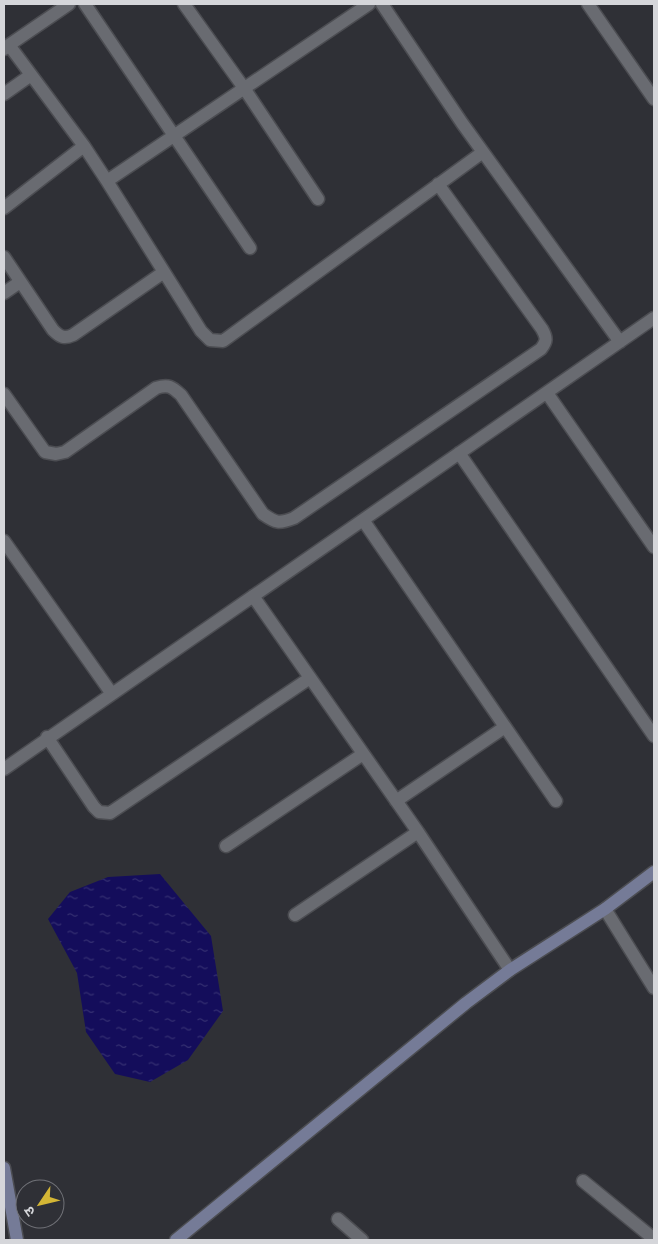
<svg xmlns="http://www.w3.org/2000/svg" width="658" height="1244" viewBox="0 0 658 1244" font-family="Quicksand,'Noto Sans Devanagari',sans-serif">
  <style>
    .water { fill: url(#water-ripples) }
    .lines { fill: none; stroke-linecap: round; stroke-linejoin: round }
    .street-casing { stroke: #4c4d52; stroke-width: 15 }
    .secondary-casing { stroke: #4c4d52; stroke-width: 15 }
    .street { stroke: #696b71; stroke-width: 12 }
    .secondary { stroke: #757b97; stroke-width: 12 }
  </style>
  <defs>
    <pattern id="water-ripples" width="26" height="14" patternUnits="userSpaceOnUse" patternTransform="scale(1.25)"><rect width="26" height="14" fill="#140d5b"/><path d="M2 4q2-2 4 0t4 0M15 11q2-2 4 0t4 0" fill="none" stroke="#353072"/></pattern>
  </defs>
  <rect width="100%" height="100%" fill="#2f3036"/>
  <path class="water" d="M160 874 211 936 223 1011 188 1060 150 1082 115 1074 86 1032 77 973 48 919 70 892 108 877Z"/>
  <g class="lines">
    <defs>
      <path id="street" d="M85 4 250 248
        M184 4 244 88 318 199
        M382 4 462 123 620 342
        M588 4 654 99
        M9 45 69 4
        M4 49 9 45 84 146 107 181 201 331 210 340 223 341 483 152
        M4 94 31 75
        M107 181 369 4
        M4 208 84 146
        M4 257 53 330C60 337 64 339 73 335L164 272
        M4 293 20 282
        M547 393 654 547
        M4 394 45 452 56 454 65 452 156 388C169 384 172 387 181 395L263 514C276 523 279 524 294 518L541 349C547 341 547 338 542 329L438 184
        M459 453 654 736
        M363 520 556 801
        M4 541 112 694
        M253 596 418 832 510 970
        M47 737 94 807 99 812 110 813 310 678
        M4 769 654 318
        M396 801 505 727
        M226 846 363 754
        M605 909 654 988
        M295 915 418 832
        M583 1181 654 1239
        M338 1219 362 1240"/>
      <path id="secondary" d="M4 1168 17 1240
        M176 1240 466 1003 510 970 605 909 654 872"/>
    </defs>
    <use href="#street" class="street-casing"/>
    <use href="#secondary" class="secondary-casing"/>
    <use href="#street" class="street"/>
    <use href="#secondary" class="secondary"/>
  </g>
  <rect width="658" height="1244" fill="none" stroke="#d5d6da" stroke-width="10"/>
  <g transform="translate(40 1204) rotate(235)"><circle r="24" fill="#2f3036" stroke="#717278"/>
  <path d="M0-4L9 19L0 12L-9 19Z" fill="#d4b635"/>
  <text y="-8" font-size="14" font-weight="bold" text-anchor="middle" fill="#d5d6da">उ</text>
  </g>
</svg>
